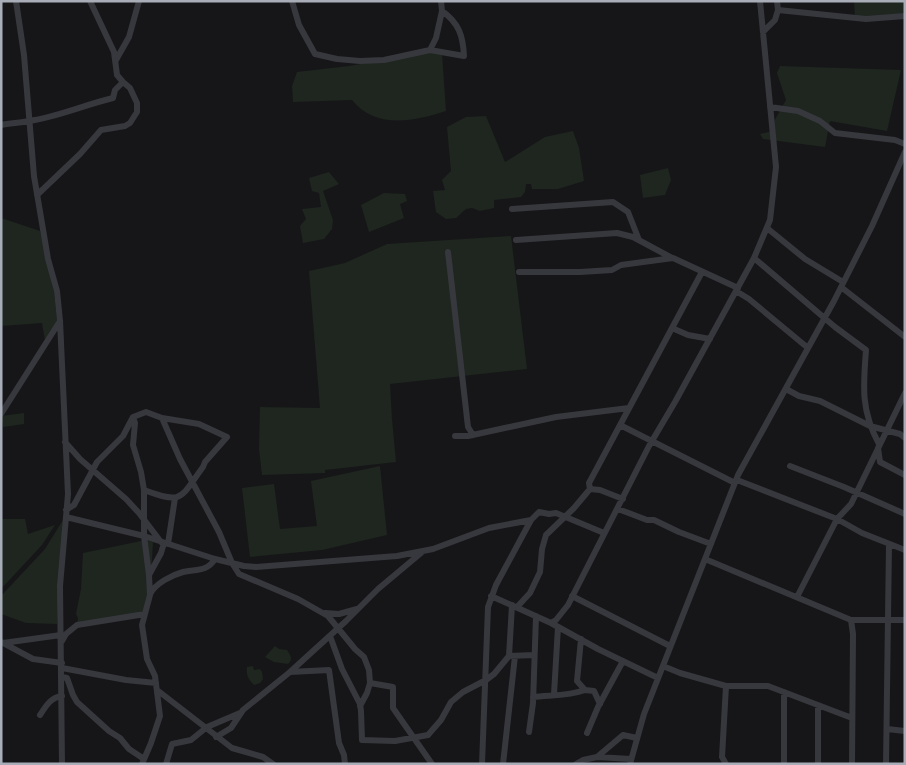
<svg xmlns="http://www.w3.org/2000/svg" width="906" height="765" viewBox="0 0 906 765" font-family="'Roboto Condensed',sans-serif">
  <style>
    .green { fill: #1e261f }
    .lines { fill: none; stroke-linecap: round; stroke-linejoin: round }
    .minor { stroke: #37383d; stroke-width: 6 }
  </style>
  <rect width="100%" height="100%" fill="#161618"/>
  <path class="green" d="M854 1H905V15L855 18Z
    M431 52 442 54 446 111C415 121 376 130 352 100L293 102 292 86 297 72 349 66Z
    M780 66 901 70 887 131 830 121 825 147 763 139 760 134 773 131 772 125 786 100 777 73Z
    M486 116 505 162 545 137 573 131 579 148 584 181 558 189H532L531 184H526L525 192 521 197 494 200V208L480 211 472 208 466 209 456 218 446 219 436 212 433 191 445 190 442 180 451 171 447 127 466 117Z
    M668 168 671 180 665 195 643 198 640 175Z
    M329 172 339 184 323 191 333 220 332 229 324 239 303 243 300 226 306 219 302 209 321 207 319 193 312 191 309 178Z
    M384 193 405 194 407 201 400 204 404 218 369 232 361 205Z
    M1 218 40 231 54 291 57 321 45 340 42 323 1 326Z
    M511 236 527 369 390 384 392 419 396 462 325 470V473L262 475 259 449 260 407 320 408 309 271 345 263 387 244Z
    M24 413V424L3 427 1 416Z
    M380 466 387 535 322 550 250 557 242 488 274 484 280 529 317 526 311 481Z
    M1 519H25L28 534 55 525 42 545 1 589Z
    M63 520 57 624 26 623 1 614V596L45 549Z
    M146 540 153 542 151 578 144 615 77 626 78 618 76 614 81 589 83 553Z
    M275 646 279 649 287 650C291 656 293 659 288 664L274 662 265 657Z
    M253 666 254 670 260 669 262 672 263 679 260 683 254 685C248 679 246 675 247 667Z"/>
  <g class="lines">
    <path class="minor" d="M16 1 24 55 34 176 48 259 57 291 60 321 68 494 60 586 62 764
      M292 1 299 25 315 54 337 59 360 61 384 60 430 50 464 56C463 36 459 23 442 11L441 1
      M777 1 778 10 866 19 905 16
      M763 32 775 20 778 10
      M430 50 436 38 442 11
      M116 60 129 37 139 1
      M770 107 798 111 820 121 835 133 895 140 905 144
      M1 125C10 123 20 123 29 121 57 117 84 105 113 98L115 90 123 82
      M37 195 80 154 101 130 125 126 130 123 137 112V103L130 88 123 82 117 75 114 52 90 1
      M512 209 613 202 628 212 639 240
      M767 228 805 259 843 282
      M516 240 617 233 633 237 672 258
      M448 252 468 427 473 435
      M754 258 835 327 866 350C863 387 861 411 879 444
      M519 272H580L612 270 621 265 673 258 738 288
      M841 287 905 337
      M736 291 749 299 808 348
      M672 328 688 335 710 339
      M786 389 799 396 820 401 870 426 900 434 905 438
      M1 414 60 321
      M133 417 135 423 133 445 141 472 144 490V536L149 575
      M620 425 735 483
      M455 436H468L556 417 629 408
      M65 442 80 459 126 499 139 513 161 542
      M878 448 880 462 905 475
      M790 466 844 487 905 514
      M737 480 837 519 862 533 905 550
      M590 489 589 483 702 272
      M144 490C184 505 180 498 203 467L205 462 227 437 199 424 162 418
      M618 509 647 520H654L679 532 711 544
      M66 510 74 505 97 462 123 436 133 417 146 412 162 418 180 459 219 532 232 563 239 574 298 599 328 616 355 649 364 657 369 670 370 683 393 687V708L432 764
      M66 517 144 536 215 559 244 566 256 567 397 556 433 549 489 528 531 520 539 512 549 514 556 513 604 533
      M168 544 175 498
      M705 559 851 620H905
      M150 594C156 583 172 575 183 572 196 569 207 572 215 559
      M491 596 551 623 598 649 658 678
      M572 596 670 646
      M797 597 837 519 851 504 905 393
      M517 607 530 593 540 572 542 549 546 535 574 508 590 489 600 490 623 499
      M325 613 339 614 357 609
      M851 620 853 634 852 764
      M551 623 556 620 568 605 649 446 675 402 754 258 770 220 776 167 760 1
      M330 636 342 669 360 704 361 711 362 740 395 741 428 735 441 720 451 702 463 692 486 680 494 674 509 656 534 655
      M581 639 577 681 585 690 594 691 600 704
      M62 641 66 634 77 625 145 614
      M1 642 33 659 62 663
      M3 643 61 635
      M509 656 512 605
      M663 666 680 673 726 686 722 757 726 764
      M62 668 126 680 156 683
      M290 672 329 670 339 743 344 755 345 764
      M62 677 67 678 73 695 77 702 109 731 120 738 129 749 144 759
      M726 686H768L852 718
      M157 690 232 748 263 757 273 764
      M784 692V764
      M554 694 558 627
      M533 697C550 695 569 696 585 690
      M360 706 367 693 370 683
      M40 715C46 706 51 697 62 696
      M887 729 905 731
      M529 732 533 703 536 616
      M587 733 598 707 623 661
      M216 737 231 728 243 710 290 672 346 621 378 589 421 553
      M597 757 631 759
      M142 764 151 743 160 716 155 676 147 659 142 625 150 595 149 575 161 553 164 543
      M166 764 172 744 191 740 207 727 240 713
      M482 764 488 607 496 585 531 520
      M503 764 515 656
      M576 764 583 760 597 757 623 735 637 738
      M630 764 644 714 738 475 834 301 872 226 905 152
      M818 764V705
      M886 764 889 544"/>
  </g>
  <rect width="906" height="765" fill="none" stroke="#a8adb8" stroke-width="5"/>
</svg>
